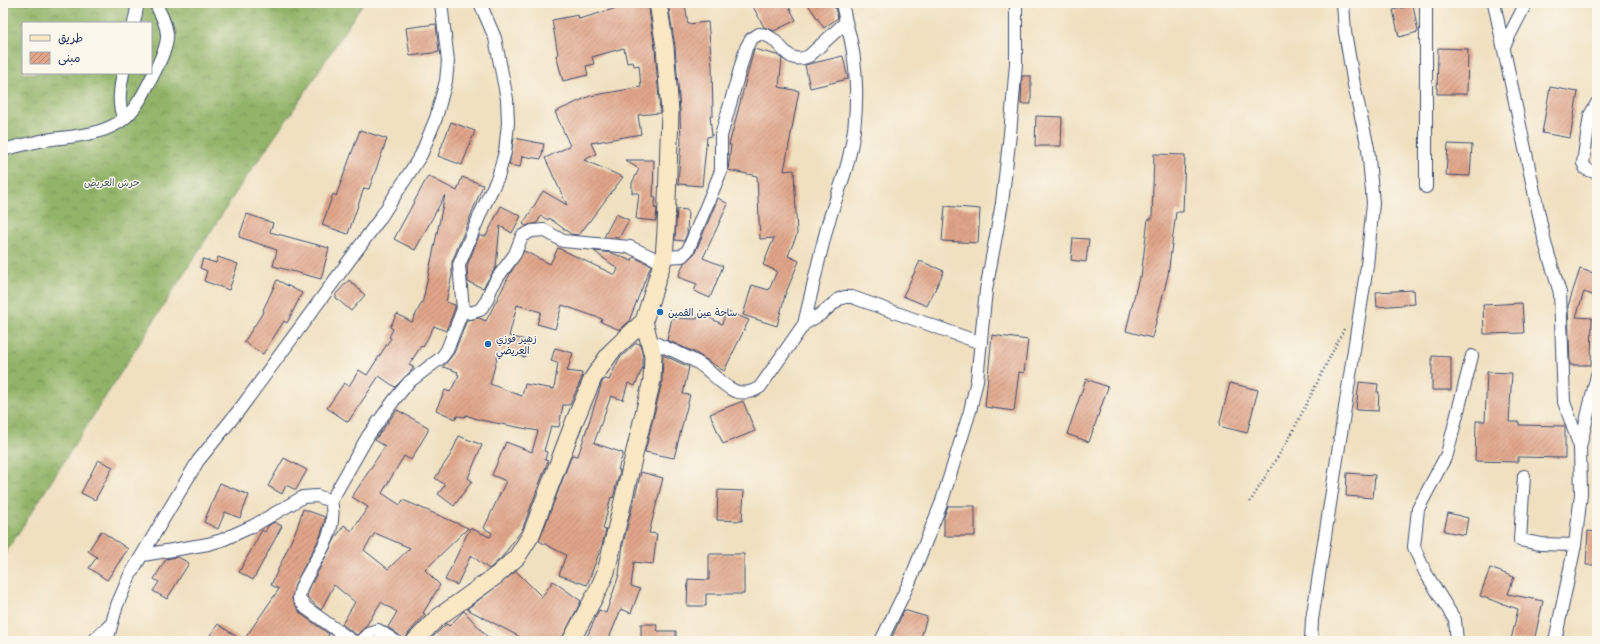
<svg xmlns="http://www.w3.org/2000/svg" width="1600" height="644" viewBox="0 0 1600 644" font-family="'Playpen Sans','Playpen Sans Arabic',sans-serif">
  <style>
    .forest { fill: url(#forest-crowns); stroke: #567263; fill-rule: evenodd }
    .building { fill: url(#building-hatch); fill-rule: evenodd }
    .lines { fill: none; stroke-linecap: round; stroke-linejoin: round }
    .street-casing { stroke: #3b4a6d; stroke-width: 14 }
    .secondary-casing { stroke: #3b4a6d; stroke-width: 19 }
    .path { stroke: #3b4a6d; stroke-width: 2.5; stroke-dasharray: 1 3; stroke-linecap: butt }
    .street { stroke: #fff; stroke-width: 12 }
    .secondary { stroke: #fae7c3; stroke-width: 17 }
    .poi-dot { fill: #1f6fb2; stroke: #fbf7ec; stroke-width: 1.5 }
    .labels { text-anchor: middle; stroke-width: 3; stroke-linejoin: round; paint-order: stroke }
    .park-label { font-size: 10px; fill: #425864; stroke: #fbf7ec }
    .poi-label { font-size: 10px; fill: #1b2f5e; stroke: #fbf7ec; text-anchor: start }
  </style>
  <defs>
    <pattern id="forest-crowns" width="20" height="18" patternUnits="userSpaceOnUse"><rect width="20" height="18" fill="#92b468"/><path d="M2 6a3 3 0 1 1 6 0M12 15a3 3 0 1 1 6 0" fill="none" stroke="#769359"/></pattern>
    <pattern id="building-hatch" width="6" height="6" patternUnits="userSpaceOnUse"><rect width="6" height="6" fill="#e1a68a"/><path d="M-1 1l2-2M0 6l6-6M5 7l2-2" fill="none" stroke="#b68874"/></pattern>
  </defs>
  <rect width="100%" height="100%" fill="#fbf7ec"/>
  <filter id="ink" filterUnits="userSpaceOnUse"><feTurbulence type="fractalNoise" baseFrequency=".025" numOctaves="2"/><feDisplacementMap in="SourceGraphic" scale="8" xChannelSelector="R" yChannelSelector="G"/><feConvolveMatrix kernelMatrix="1 2 1 2 8 2 1 2 1" color-interpolation-filters="sRGB"/></filter>
  <filter id="wash" filterUnits="userSpaceOnUse"><feTurbulence type="fractalNoise" baseFrequency=".012" numOctaves="4" result="noise"/><feDisplacementMap in="SourceGraphic" scale="16" xChannelSelector="R" yChannelSelector="G"/><feGaussianBlur stdDeviation="0.9" result="paint"/><feColorMatrix in="noise" values="0 0 0 0 0 0 0 0 0 0 0 0 0 0 0 0 0 1.4 0 .05"/><feComposite in="paint" operator="in"/></filter>
  <g filter="url(#wash)">
    <rect width="100%" height="100%" fill="#f0e0c0"/>
    <path class="forest" d="M3 3H363L292 112 240 186 3 557ZM23 23H151V73H23Z"/>
    <g id="blocks">
      <path class="building" d="M616 3H648L655 49 660 113 638 115 641 134 591 143 596 154 584 160 623 177 579 235 571 234 549 218 548 220 541 216 537 223 526 226 523 224 543 191 567 205 545 158 570 146 555 112 590 96 641 87 639 65 634 66 633 62 627 63 624 48 592 57 594 64 586 66 588 75 563 81 556 55H558L552 20 578 15 579 19 617 8Z
        M668 3H685L688 24 708 22 712 66 713 116H710L712 136 707 137 702 186 678 184 681 142 680 111 675 46Z
        M751 3H787L796 20 774 31 764 27Z
        M807 3H832L835 8 838 18 824 28Z
        M1413 5 1418 32 1399 37 1393 10Z
        M436 24 439 52 410 56 406 28Z
        M1438 48 1468 49 1467 94H1437Z
        M754 49 777 55 782 59 779 87 799 91 784 171 794 170 797 234 788 256 799 261 785 295 777 326 743 315 752 285 769 290 777 271 763 265 774 238 760 239 757 176 728 170 731 145H729Z
        M843 56 848 79 810 88 805 65Z
        M1022 76H1031V104H1021Z
        M1550 87 1578 92 1570 138 1542 133Z
        M1036 116 1062 117 1061 146H1035Z
        M451 122 475 131 462 165 438 156Z
        M360 130 387 139 369 189 364 188 348 234 322 225 333 194 336 196Z
        M514 138 544 144 541 159 522 156 520 167 509 165Z
        M1448 144 1472 145 1470 176 1446 175Z
        M1154 154 1185 155 1183 212H1176L1168 275 1152 338 1126 331 1139 277H1141L1148 219H1152Z
        M625 160H654L653 197H656L654 208H657L656 221 636 219 639 193H632V183L639 169Z
        M428 176 457 191 462 177 483 185 452 262V275L446 302 455 305V308L446 331 434 326 423 347 421 346 409 365 414 367 412 370 395 387 379 376 348 422 327 408 344 383 349 386 359 370 367 375 391 338 389 337 393 329 390 327 397 314 412 322 423 300 445 195 415 250 394 239Z
        M718 198 728 204 703 258 723 266 710 298 694 291 697 284 678 277 684 263 695 253Z
        M501 206 521 216 512 233 500 226 496 267 483 288 468 282 467 266 479 236H486Z
        M945 206 980 209 978 243 942 241Z
        M677 209 688 210 687 234 684 241 675 240Z
        M247 214 273 223 270 232 329 248 321 279 273 266 277 250 239 237Z
        M616 214 629 220 619 238 604 237Z
        M1073 238 1089 239 1086 262 1071 260Z
        M558 248 615 275 618 269 594 251 612 253 632 261 633 257 651 265 629 321 620 330 601 322 602 319 562 305 555 329 537 324 541 312 517 305 509 336 529 341 525 357 499 351 490 384 522 396 525 384 554 389 558 363 551 361 555 348 573 353 567 371 582 373 581 380 570 405H563L559 427 551 426 544 451 547 452 545 460 548 461 522 530 502 557 489 569 471 555 457 585 445 580 470 528 490 537 492 533 484 528 506 481 492 475 506 442 532 452 538 431 480 420 466 415 465 417 457 416 456 419 436 410 445 390 450 392 459 375 457 374 458 372 443 367 454 353 467 320 479 318 486 321 511 272 524 251 550 264Z
        M218 257 238 264 229 290 204 281 207 271 200 268 203 259 216 263Z
        M920 261 944 271 927 306 903 296Z
        M1580 269 1597 274 1595 296 1584 292 1576 317 1592 318 1591 365H1570L1568 306Z
        M277 280 302 293 287 323 284 321 263 354 244 342 264 311 263 310Z
        M349 280 365 295 351 311 336 298V294Z
        M1414 290 1415 304 1377 307 1376 292Z
        M1522 303 1524 333 1484 334 1483 305Z
        M726 311 749 320 724 371 696 353 667 340 672 318 697 319 700 313 722 324Z
        M992 335 1028 340 1024 373 1019 372 1014 411 985 407Z
        M636 343 640 344 643 357V367L635 386 628 383 623 400 611 396 594 443 623 453 618 470H620L613 498 611 497 603 529 606 530 602 545 587 585 559 575 566 555 539 541 572 455 578 456 602 382 605 379 609 380 619 359Z
        M663 355 689 367 683 394 690 395 674 458 645 452 662 382Z
        M1432 356 1451 357V390H1432Z
        M1487 372 1512 373 1509 422H1519V425L1565 426V458L1518 457V462L1475 461 1476 421H1485Z
        M1086 379 1108 387 1089 442 1067 434Z
        M1359 382 1378 384 1377 392H1379L1378 411 1356 410Z
        M1230 383 1258 390 1247 433 1219 426Z
        M743 401 755 431 723 444 710 414Z
        M397 410 428 427V431L411 460 404 456 382 493 400 505 403 500 468 528 425 570 440 585 423 613 425 614 408 634 405 641H402L399 635 388 627 397 612 381 602 366 626 357 635 342 624 355 602 334 585 321 610 307 597 310 587 336 537 344 525 352 531 368 507 352 497 385 446 375 440ZM375 533 410 548 388 569 364 550Z
        M459 436 482 445 468 478 472 481 454 506 438 494 445 485 435 478 451 454Z
        M284 458 307 470 296 490 286 485 282 494 268 486Z
        M98 460 113 467 95 500 81 493Z
        M641 472 663 478 649 533 657 534 653 564 634 562 631 586 640 589 631 613 621 609 608 641H585L599 610 606 613 619 575 623 544Z
        M1347 473 1375 475 1373 498 1346 496Z
        M220 483 249 495 240 518 225 512 218 529 204 522Z
        M718 490 744 491 742 521 717 520Z
        M948 506H975V536H944V517Z
        M303 509 325 517V521L320 537 295 584 292 599 301 614 329 634 326 641H206L218 624 243 641 279 589 271 585 297 528Z
        M1448 513 1468 518 1465 535 1444 531Z
        M274 522 282 526 253 580 239 572 262 530 265 532 268 526Z
        M101 531 128 549 107 580 89 568 97 557 88 551Z
        M1588 531 1597 532V565H1586Z
        M709 554H744V594H706V606H687L688 579 709 580Z
        M178 557 189 563 167 599 153 591 159 582 154 579 166 559Z
        M1490 568 1514 577 1508 594 1543 601 1534 641 1511 640 1518 609 1480 596Z
        M516 571 542 597 553 581 581 601 561 641H534L523 637 522 638 467 609Z
        M904 610 927 617 920 641H905L892 637Z
        M464 611 491 641H437L433 637 443 627 447 624 449 626Z
        M641 624H656L658 631H676V641H641Z"/>
    </g>
  </g>
  <g filter="url(#ink)">
    <use href="#blocks" fill-opacity="0" stroke="#3b4a6d" stroke-width="1"/>
    <g class="lines">
      <defs>
        <path id="street" d="M1426 3V187
          M1494 3 1545 243 1560 293 1564 402 1580 447
          M134 23 138 3
          M1504 46 1526 3
          M123 73C120 89 117 104 124 119
          M1597 103 1590 115 1583 163 1586 169 1597 173
          M3 150C17 146 31 143 45 140 71 136 105 136 126 117 139 105 147 87 155 71 170 41 172 33 155 3
          M664 257 682 256 688 250 721 171V136L746 48 751 39 759 34C782 34 783 68 809 56L846 22 842 3
          M463 309 459 265 482 210 498 177 505 152 508 123 507 99 495 38 480 3
          M804 324C812 291 819 257 828 224 834 202 844 180 849 157 859 116 859 62 846 22
          M650 341C666 348 683 354 698 363 718 375 733 405 760 387L804 324 821 314 839 299 845 297H852L981 343
          M1524 476 1520 540 1541 544 1575 545
          M331 501 368 436 395 399 409 382 442 357 447 350 463 309 470 313 480 310 487 300 491 289 498 277 515 254 522 236 532 231 544 230 563 241 630 247 662 262
          M143 555 208 544 222 540 253 526 303 497 317 496 331 501C338 531 320 551 307 576 303 583 299 590 299 599L306 608 352 641
          M93 641 110 625
          M107 641 117 605 130 575 198 461 240 409 379 220 421 155 436 118 446 81 448 61 441 3
          M362 641 371 632 378 630 395 641
          M881 641 909 583 941 504 970 411 977 380 986 290 1002 203 1010 134 1016 64V3
          M1311 641 1312 620 1367 266 1373 203 1368 148 1354 85 1345 32 1343 3
          M1457 641 1455 620 1425 572 1414 547 1418 509 1447 454 1472 356
          M1555 641 1575 545 1581 494 1580 447 1597 375"/>
        <path id="secondary" d="M415 641 436 619 497 575 517 557 531 535 575 420 593 378 611 352 644 321 664 257 666 230 670 112 665 47 658 3
          M571 641 598 590 606 572 652 380 653 356 644 321"/>
      </defs>
      <use href="#street" class="street-casing"/>
      <use href="#secondary" class="secondary-casing"/>
      <path class="path" d="M1250 502 1291 435 1344 329"/>
      <use href="#street" class="street"/>
      <use href="#secondary" class="secondary"/>
    </g>
  </g>
  <g class="poi-dot">
    <circle cx="660" cy="312" r="4"/>
    <circle cx="488" cy="344" r="4"/>
  </g>
  <g class="labels">
    <g class="park-label">
      <text x="112" y="186">حرش العريض</text>
    </g>
    <g class="poi-label">
      <text x="668" y="316">ساحة عين القمين</text>
      <text x="496" y="342">زهير فوزي<tspan x="496" dy="12">العريضي</tspan></text>
    </g>
  </g>
  <rect width="1600" height="644" fill="none" stroke="#fbf7ec" stroke-width="16"/>
  <rect x="22" y="22" width="130" height="52" fill="#fbf7ec" stroke="#a1a7b3"/>
  <rect x="30" y="35" width="20" height="6" fill="#fae7c3" stroke="#a1a7b3"/>
  <text x="58" y="42" font-size="12" fill="#1b2f5e">طريق</text>
  <rect x="30" y="52" width="20" height="12" fill="url(#building-hatch)" stroke="#a1a7b3"/>
  <text x="58" y="62" font-size="12" fill="#1b2f5e">مبنى</text>
</svg>
